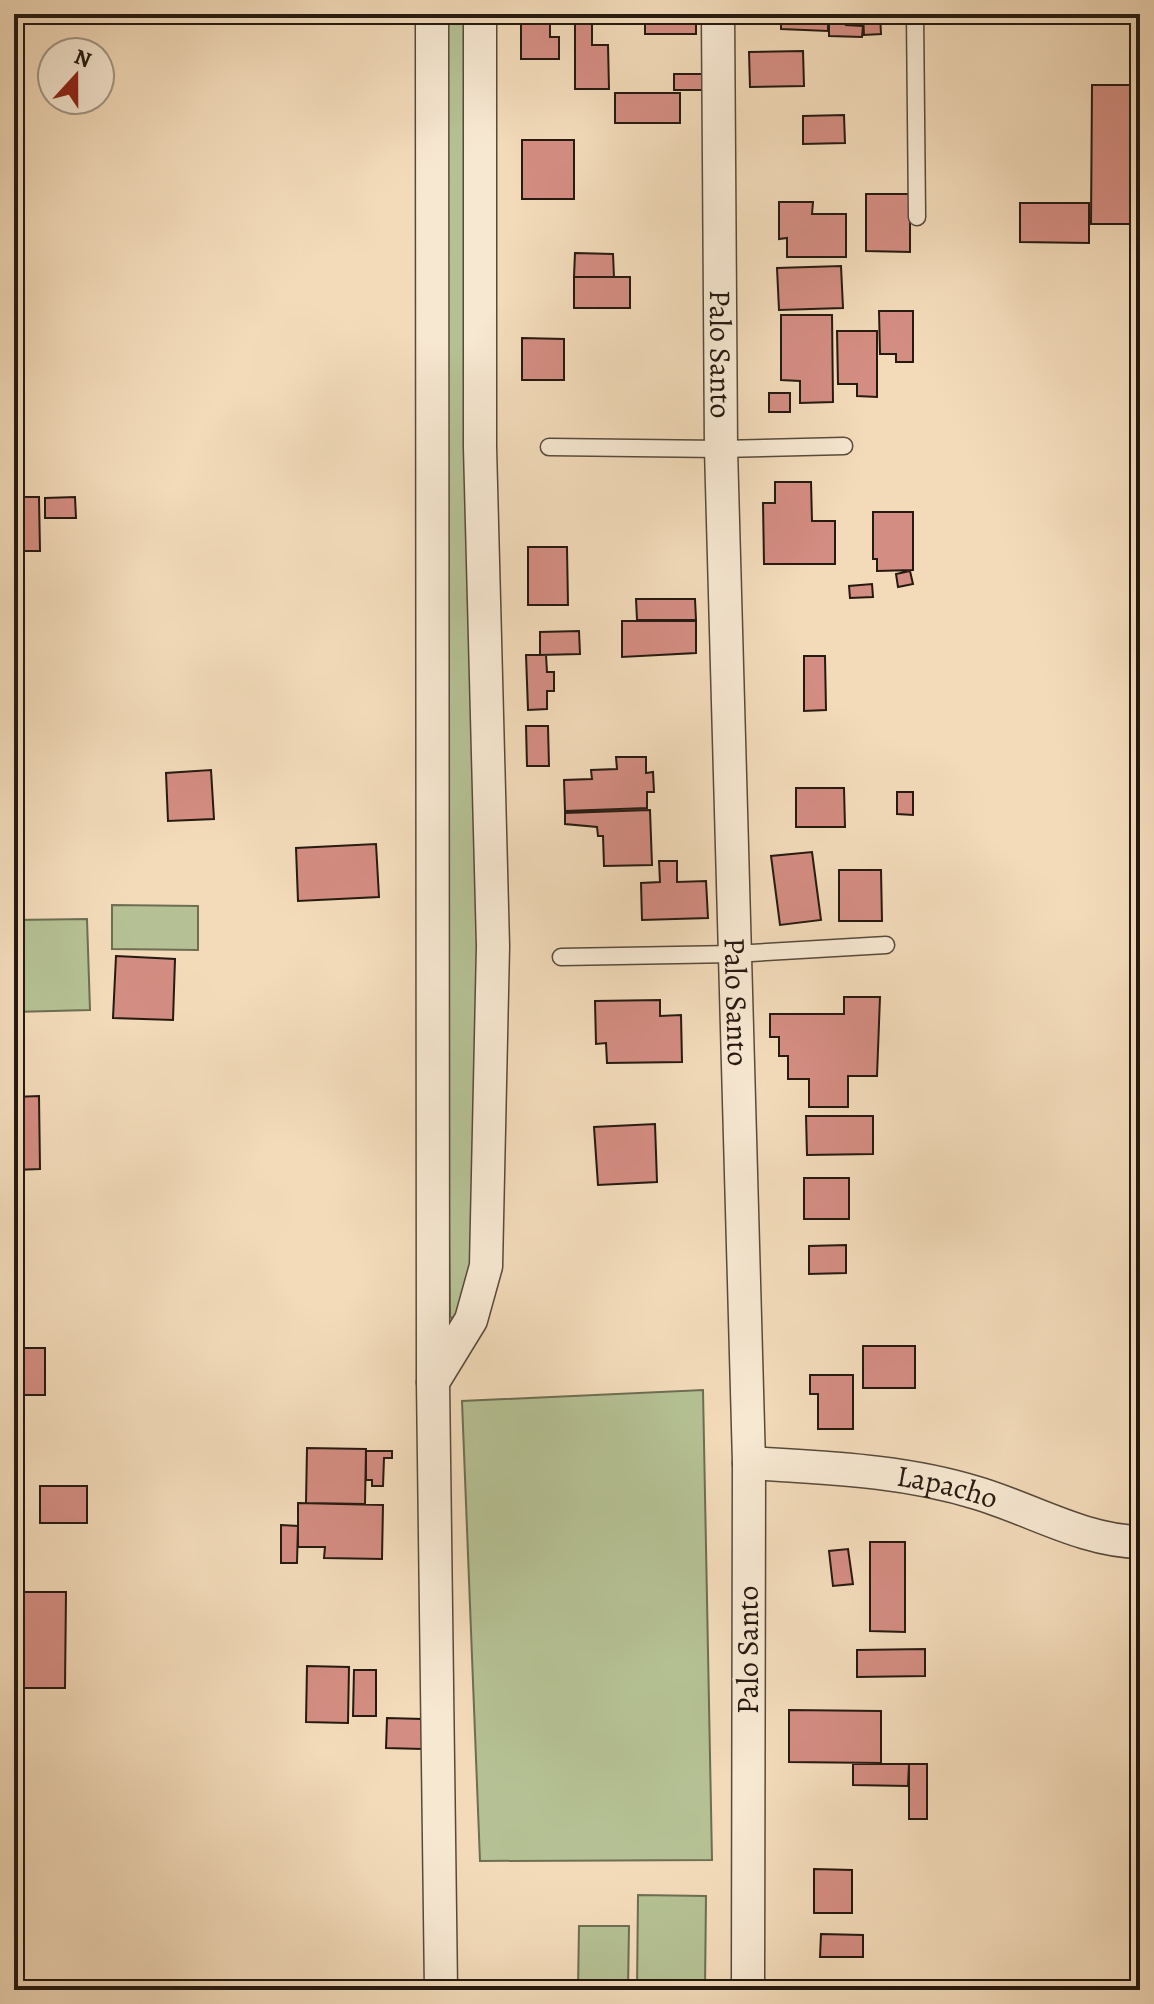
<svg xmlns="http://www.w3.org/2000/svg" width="1154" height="2004" viewBox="0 0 1154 2004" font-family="Alegreya,serif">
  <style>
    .green { fill: #b5c194; stroke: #6d6e52; stroke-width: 2 }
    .building { fill: #d48d82; stroke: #251a11; stroke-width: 2 }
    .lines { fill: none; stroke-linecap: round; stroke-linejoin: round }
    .lane-casing { stroke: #584a3b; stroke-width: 19 }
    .street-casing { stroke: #584a3b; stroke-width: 35 }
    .lane { stroke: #f7e8d2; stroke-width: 16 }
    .street { stroke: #f7e8d2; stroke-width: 32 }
    .labels { text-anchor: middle; stroke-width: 6; stroke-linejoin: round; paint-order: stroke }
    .street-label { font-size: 30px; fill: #251a11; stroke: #f7e8d2 }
  </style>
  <rect width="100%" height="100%" fill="#f3dbba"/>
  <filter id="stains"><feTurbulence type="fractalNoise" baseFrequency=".0025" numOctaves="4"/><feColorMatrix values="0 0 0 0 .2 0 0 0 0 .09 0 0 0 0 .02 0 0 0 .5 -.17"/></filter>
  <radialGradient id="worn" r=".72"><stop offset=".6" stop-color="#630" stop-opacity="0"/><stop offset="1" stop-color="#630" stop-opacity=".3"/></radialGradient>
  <path class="green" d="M435 14H466L479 957 477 1248 454 1321 450 1316Z
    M112 905 198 906V950L112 949Z
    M87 919 90 1010 14 1012V920Z
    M703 1390 712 1860 480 1861 462 1401Z
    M638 1895 706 1896 705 1990H637Z
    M579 1926H629L628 1990H578Z"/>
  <path class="building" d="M521 14H550V37H559V59H521Z
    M575 14H592V45H608L609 89H575Z
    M645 14H702V20L696 21V34H645Z
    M781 14H828V31L781 29Z
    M829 14H846V25L863 26 862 37 829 36Z
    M847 14H861V26L846 25Z
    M863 14H880L881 34 864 35Z
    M803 51 804 86 750 87 749 52Z
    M674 74H706V90H674Z
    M1092 85H1139L1140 224H1091Z
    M615 93H680V123H615Z
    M844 115 845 143 803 144V116Z
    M522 140H574V199H522Z
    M866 194H910V252L866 251Z
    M779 202H813L812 214H846V257H787V238L779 239Z
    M1020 203H1089V243L1020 242Z
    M575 253 613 254 614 277H574Z
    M841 266 843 308 779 310 777 268Z
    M574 277H630V308H574Z
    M879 311H913V362H896V354H880Z
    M781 315H832L833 402 800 403V381L781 380Z
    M837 331H877V397L857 396V384H838Z
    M522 338 564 339V380H522Z
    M769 393H790V412H769Z
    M775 482H811L812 521H835V564H764L763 503H775Z
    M14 497H39L40 551H14Z
    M75 497 76 518H45V498Z
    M873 512H913V570L877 571V559H873Z
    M528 547H567L568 605H528Z
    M910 571 913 584 898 587 896 574Z
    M872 584 873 597 850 598 849 586Z
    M636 599H695L696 620H637Z
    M622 621H696V653L622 657Z
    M579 631 580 654 540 655V632Z
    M526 655H546L547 672H554V691H547V709L528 710Z
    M804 656H825L826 710 804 711Z
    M526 726H548L549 766H527Z
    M616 757H646V773L653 772 654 792H647V808L565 811 564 780 592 779 591 770 617 769Z
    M211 770 214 819 168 821 166 773Z
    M796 788H844L845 827H796Z
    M897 792H913V815L897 814Z
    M650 810 652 865 604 866 603 836H598L597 827 565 824V813Z
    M376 844 379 897 298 901 296 848Z
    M812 852 821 920 780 925 771 856Z
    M659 861H677V882L706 881 708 918 642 920 641 883 660 882Z
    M839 870H881L882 921H839Z
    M116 956 175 959 173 1020 113 1018Z
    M844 997H880L877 1076H848V1107H809V1079H788V1056H779V1037H770V1014H844Z
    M660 1000V1016L681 1015 682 1062 607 1063 606 1043 596 1044 595 1001Z
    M39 1096 40 1169 14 1170V1097Z
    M806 1116H873V1154L807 1155Z
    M655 1124 657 1182 598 1185 594 1127Z
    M804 1178H849V1219H804Z
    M846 1245V1273L809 1274V1246Z
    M14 1326H22V1348H45V1395H22V1436H14Z
    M863 1346H915V1388H863Z
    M810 1375H853V1429H818V1394H810Z
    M307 1448 366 1449 365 1504 306 1503Z
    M366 1451H392V1458H384L383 1486H372V1480H366Z
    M40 1486H87V1523H40Z
    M298 1503 383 1505 382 1559 324 1558 325 1547H298Z
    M281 1525 298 1526 297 1563H281Z
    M870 1542H905V1632L870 1631Z
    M848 1549 853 1584 833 1586 829 1551Z
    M14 1592H66L65 1688H14Z
    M925 1649V1676L857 1677V1650Z
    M307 1666 349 1667 348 1723 306 1722Z
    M354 1670H376V1716H353Z
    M789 1710 881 1711V1763L789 1762Z
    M387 1718 422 1719V1749L386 1748Z
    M853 1764H909L908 1786 853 1785Z
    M909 1764H927V1819H909Z
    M814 1869 852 1870V1913H814Z
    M821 1934 863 1935V1957H820Z"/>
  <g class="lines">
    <defs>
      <path id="lane" d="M915 14 917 217
        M549 447 721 449 844 446
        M561 957 734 954 886 945"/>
      <g id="street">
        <path d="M432 14 433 1382"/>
        <path id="s1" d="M718 14 721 449 749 1463 748 1990"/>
        <path id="s2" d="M749 1463C826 1468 903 1470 977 1493 1031 1509 1083 1541 1140 1542"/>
        <path d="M441 1990 433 1382 471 1320 486 1266 493 946 480 447V14"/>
      </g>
    </defs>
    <use href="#lane" class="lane-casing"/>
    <use href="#street" class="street-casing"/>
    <use href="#lane" class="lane"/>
    <use href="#street" class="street"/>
  </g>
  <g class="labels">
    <g class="street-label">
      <text dy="10" stroke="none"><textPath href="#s1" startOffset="340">Palo Santo</textPath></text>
      <text dy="10" stroke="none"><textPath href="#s1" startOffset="988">Palo Santo</textPath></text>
      <text dy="10" stroke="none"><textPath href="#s2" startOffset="200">Lapacho</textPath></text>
      <text transform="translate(748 1650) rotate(-90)" y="10">Palo Santo</text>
    </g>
  </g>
  <rect width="1154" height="2004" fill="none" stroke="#f3dbba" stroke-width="48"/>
  <rect x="16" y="16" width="1122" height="1972" fill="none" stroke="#251a11" stroke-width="4"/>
  <rect x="24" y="24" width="1106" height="1956" fill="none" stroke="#251a11" stroke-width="2"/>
  <g transform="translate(76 76) rotate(21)"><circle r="38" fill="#f7e8d2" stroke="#a39685" stroke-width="2"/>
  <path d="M0-6L14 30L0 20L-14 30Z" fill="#8f2418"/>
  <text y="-12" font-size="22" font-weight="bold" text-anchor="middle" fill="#251a11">N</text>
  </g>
  <rect width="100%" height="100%" filter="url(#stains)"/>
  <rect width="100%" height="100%" fill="url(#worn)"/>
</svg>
